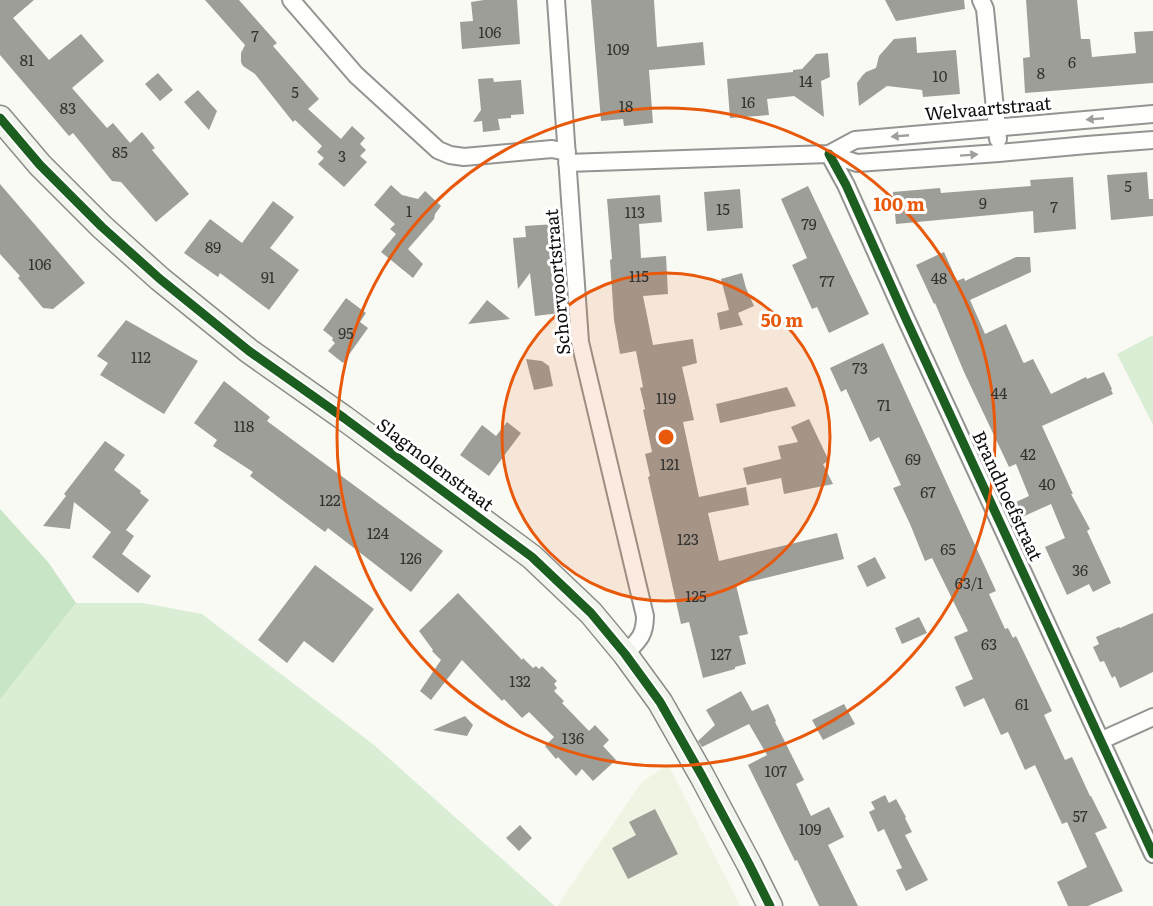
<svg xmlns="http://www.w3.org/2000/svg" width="1153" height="906" viewBox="0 0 1153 906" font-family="Literata,serif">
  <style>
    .farmland { fill: #eff5e2 }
    .green { fill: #daeed6 }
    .forest { fill: #c8e5c5 }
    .building { fill: #9e9e99 }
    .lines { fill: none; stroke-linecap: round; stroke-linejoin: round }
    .street-casing { stroke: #949492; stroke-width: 20 }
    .secondary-casing { stroke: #8a8b88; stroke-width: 27 }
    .street { stroke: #fefefd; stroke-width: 16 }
    .secondary { stroke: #f1f4ec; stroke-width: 24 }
    .cycleway-casing { stroke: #fff; stroke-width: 13 }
    .cycleway { stroke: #1b5e20; stroke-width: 9 }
    .oneway { fill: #9e9e9d }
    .ring { fill: none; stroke: #e8590c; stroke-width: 3 }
    .labels { text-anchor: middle; stroke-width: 6; stroke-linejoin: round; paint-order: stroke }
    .number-label { font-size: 15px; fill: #323231 }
    .street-label { font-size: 18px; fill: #0e0e0e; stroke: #fff }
    .centre { fill: #e8590c; stroke: #fff; stroke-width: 3 }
    .ring-label { font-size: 18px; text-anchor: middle; font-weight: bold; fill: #e8590c; stroke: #fff; stroke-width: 6; stroke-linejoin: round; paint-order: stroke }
  </style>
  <rect width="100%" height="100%" fill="#f9faf4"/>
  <path class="farmland" d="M668 764 740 906H557L641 783Z"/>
  <path class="green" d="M1153 335V425L1117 354Z
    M76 603H143L202 614 374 745 555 906H0V700Z"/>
  <path class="forest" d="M0 509 48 562 76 603 0 700Z"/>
  <path class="building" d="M0 0H34L13 18 49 60 81 34 104 61 72 88 107 128 113 123 130 143 142 132 155 148 152 150 189 194 156 222 121 182 112 181 73 133 69 136 0 55Z
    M205 0H239L277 43 273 46 319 99 308 109 341 139 352 126 365 138 360 144 366 150 360 156 367 162 344 187 318 164 324 158 317 152 322 146 295 120 293 122 255 74 243 66 241 62V53L245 45Z
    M484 0H517L520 44 462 49 460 22 473 21 471 2Z
    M591 0H654L657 47 703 42 705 65 649 70 653 123 624 126 623 119 601 121Z
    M885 0H964L965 9 896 21Z
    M1026 0H1077L1081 39H1090L1092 57 1136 53 1134 32 1153 31V83L1025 93 1023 58 1030 57Z
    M916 37 917 53 956 50 960 94 923 97 922 90 887 86 859 106 857 83 862 76 866 72 876 68 879 56 894 39Z
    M828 53 830 77 821 81 824 117 794 96 767 99 769 115 730 118 727 79 793 72V70L802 69 816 54Z
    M158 73 173 90 160 101 145 84Z
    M493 78 494 82 521 80 524 114 511 115V118L498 119 500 130 483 132 482 121 473 122 481 110 478 79Z
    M198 90 217 111 209 130 184 102Z
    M1147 172 1149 199H1153V216L1111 220 1107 175Z
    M1073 177 1076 229 1034 233 1033 211 896 224 893 192 940 188 941 193 1031 186 1030 180Z
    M0 184 85 283 53 309 43 308 18 278 20 276 0 254Z
    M391 185 402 195 418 199 425 191 441 206 435 214 434 219 408 249 423 264 413 278 381 252 396 234 390 229 395 224 374 205Z
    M808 186 869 314 829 333 817 307 812 309 792 265 807 258 781 199Z
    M740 189 743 228 707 231 704 192Z
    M660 195 662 222 639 224 641 258 666 256 668 294 643 296 653 345 693 339 697 363 682 367 694 420 683 422 699 497 746 487 749 505 708 513 719 561 837 533 844 559 736 585 748 634 739 636 746 664 735 667V669L703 678 689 622 681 624 648 477 650 476 645 454 652 452 643 410 645 409 640 388 643 387 636 351 620 354 614 320 610 260 612 259 607 199Z
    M273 201 294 217 270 248 299 270 269 310 220 273 218 277 184 253 210 219 242 243Z
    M555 224 561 279H556L560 313 535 316 530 273 518 289 513 238 526 237 525 226Z
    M944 252 957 281 964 278 965 281 1016 257H1030L1031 272 970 300 985 334 1006 324 1023 362 1024 363 1033 359 1051 394 1086 377 1087 379 1104 372 1112 389 1111 390 1113 394 1042 426 1073 494H1071L1090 529 1087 531 1111 583 1093 592 1089 584 1067 595 1045 547 1065 538 1051 504 1011 522 1005 507 1029 496 1016 464 1009 467 964 372 935 303 934 304 916 265Z
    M742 273 746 288 754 306 738 313 743 325 720 330 717 313 729 310 721 279Z
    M346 298 366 313 360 322 368 328 343 363 328 351 335 343 332 340 333 338 323 330Z
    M487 300 510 319 468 324Z
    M126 320 198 361 164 414 100 375 108 363 97 356Z
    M883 343 996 591 989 594 1005 629 1008 628 1013 638 1016 636 1052 711 1044 715 1065 760 1072 757 1090 796H1091L1107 828 1095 833 1123 891 1088 906H1068L1057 882 1087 867 1067 822 1062 824 1035 765 1025 770 1008 732 1001 735 984 698 964 707 955 687 973 679 954 637 968 631 932 558 925 561 910 524 893 488 901 485 879 437 870 442 846 389 841 392 830 368Z
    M526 359 542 361 549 366 553 386 534 390Z
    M224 381 270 417 267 421 443 551 411 592 328 528 325 532 250 476 253 472 213 446 217 440 194 423Z
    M787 387 796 406 720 423 716 404Z
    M809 419 829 461 823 464 833 484 784 494 781 478 747 485 743 468 781 459 778 446 798 442 791 427Z
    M507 422 521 433 489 476 460 455 482 425 496 436Z
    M105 441 125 455 114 470 141 491 140 493 149 500 126 530 134 536 122 554 151 576 138 593 92 557 111 532 74 502 70 529 43 526 66 496 64 494Z
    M875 557 886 578 867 587 857 566Z
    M315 565 374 609 333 663 304 641 287 663 258 640Z
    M458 593 522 660 523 658 533 668 536 666 539 669 542 666 557 681 554 684 557 688 554 691 564 701 562 703 589 731 595 725 609 740 603 746 616 760 593 781 582 769 576 776 558 757 556 759 545 746 554 737 529 712 522 718 504 699 502 701 462 660 431 700 420 691 441 660 432 651 433 650 419 631Z
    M1153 613V672L1120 688 1115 676 1112 678 1104 661 1100 662 1093 647 1099 644 1096 637 1119 627 1120 628Z
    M919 617 927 633 902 644 895 628Z
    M741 691 752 711 768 704 776 721 775 722 804 780 796 784 811 816 829 807 844 837 828 845 858 906H819L797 860 795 861 748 765 767 755 749 724 702 747 698 741 715 725 706 710Z
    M844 704 855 724 823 740 812 720Z
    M465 716 473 725 467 736 433 730Z
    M885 795 889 803 896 799 906 817 905 818 912 832 905 835 928 880 906 891 896 870 902 868 884 829 878 832 869 812 875 809 871 802Z
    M655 809 678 854 628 879 612 848 636 835 629 822Z
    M520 825 532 838 519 851 506 838Z"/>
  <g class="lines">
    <defs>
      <path id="street" d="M291 0 356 75 438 150 450 155 464 157 552 149 567 152
        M556 0 580 342 645 616C645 636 638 641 625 654
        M981 0 985 9 998 139
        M829 154 846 185 906 319 1153 854
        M829 154 855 140 1153 114
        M567 163 829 154 857 163 999 153 1087 145 1153 140
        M1102 740 1153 717"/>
      <path id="secondary" d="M0 118 40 165 102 227 160 279 249 351 344 418 532 557 591 613 625 654 660 702 702 776 749 864 770 906"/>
    </defs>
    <use href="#street" class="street-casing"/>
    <use href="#secondary" class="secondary-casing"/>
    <use href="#street" class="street"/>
    <use href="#secondary" class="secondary"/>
    <defs>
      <path id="cycleway" d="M0 118 40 165 102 227 160 279 249 351 344 418 532 557 591 613 625 654 660 702 702 776 749 864 770 906
        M829 154 846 185 906 319 1153 854"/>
    </defs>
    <use href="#cycleway" class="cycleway-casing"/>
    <use href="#cycleway" class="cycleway"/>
  </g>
  <defs><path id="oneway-solid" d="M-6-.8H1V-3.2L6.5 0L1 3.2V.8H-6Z" transform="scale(1.5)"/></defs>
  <g class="oneway">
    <use href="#oneway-solid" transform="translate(1095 119) rotate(175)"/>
    <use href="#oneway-solid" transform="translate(900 136) rotate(175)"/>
    <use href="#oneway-solid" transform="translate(969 155) rotate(-4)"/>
  </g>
  <circle cx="666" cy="437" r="164" fill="#e8590c" fill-opacity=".12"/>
  <g class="ring">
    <circle cx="666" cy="437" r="164"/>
    <circle cx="666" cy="437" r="329"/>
  </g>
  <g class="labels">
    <g class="number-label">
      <text x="490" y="38">106</text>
      <text x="255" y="42">7</text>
      <text x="618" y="55">109</text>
      <text x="27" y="66">81</text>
      <text x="1072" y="68">6</text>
      <text x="1041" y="79">8</text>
      <text x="940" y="82">10</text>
      <text x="806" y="87">14</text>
      <text x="295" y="98">5</text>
      <text x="748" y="108">16</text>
      <text x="626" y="112">18</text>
      <text x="68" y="114">83</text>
      <text x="120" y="158">85</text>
      <text x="342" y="162">3</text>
      <text x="1128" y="192">5</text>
      <text x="983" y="209">9</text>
      <text x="1054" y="213">7</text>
      <text x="723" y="215">15</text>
      <text x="409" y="217">1</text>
      <text x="635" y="218">113</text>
      <text x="809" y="230">79</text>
      <text x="213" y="253">89</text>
      <text x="40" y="270">106</text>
      <text x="639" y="282">115</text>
      <text x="268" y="283">91</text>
      <text x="939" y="284">48</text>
      <text x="827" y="287">77</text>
      <text x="346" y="339">95</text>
      <text x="141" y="363">112</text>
      <text x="860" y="374">73</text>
      <text x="999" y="399">44</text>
      <text x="666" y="404">119</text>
      <text x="884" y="411">71</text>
      <text x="244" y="432">118</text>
      <text x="1028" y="460">42</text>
      <text x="913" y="465">69</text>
      <text x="670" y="470">121</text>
      <text x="1047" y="490">40</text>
      <text x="928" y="498">67</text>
      <text x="330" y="506">122</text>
      <text x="378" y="539">124</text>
      <text x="688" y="545">123</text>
      <text x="948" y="555">65</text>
      <text x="411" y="564">126</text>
      <text x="1080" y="576">36</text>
      <text x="969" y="589">63/1</text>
      <text x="696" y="602">125</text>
      <text x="989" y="650">63</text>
      <text x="721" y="660">127</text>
      <text x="520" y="687">132</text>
      <text x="1022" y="710">61</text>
      <text x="573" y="744">136</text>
      <text x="776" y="777">107</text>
      <text x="1080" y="822">57</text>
      <text x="810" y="835">109</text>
    </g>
    <g class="street-label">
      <text transform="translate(988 109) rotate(-5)" y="6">Welvaartstraat</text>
      <text transform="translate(558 282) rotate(-95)" y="6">Schorvoortstraat</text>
      <text transform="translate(435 465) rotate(37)" y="6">Slagmolenstraat</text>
      <text transform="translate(1007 496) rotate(65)" y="6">Brandhoefstraat</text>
    </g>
  </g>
  <circle cx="666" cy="437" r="9" class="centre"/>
  <g class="ring-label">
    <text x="899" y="211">100 m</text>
    <text x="782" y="327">50 m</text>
  </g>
</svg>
